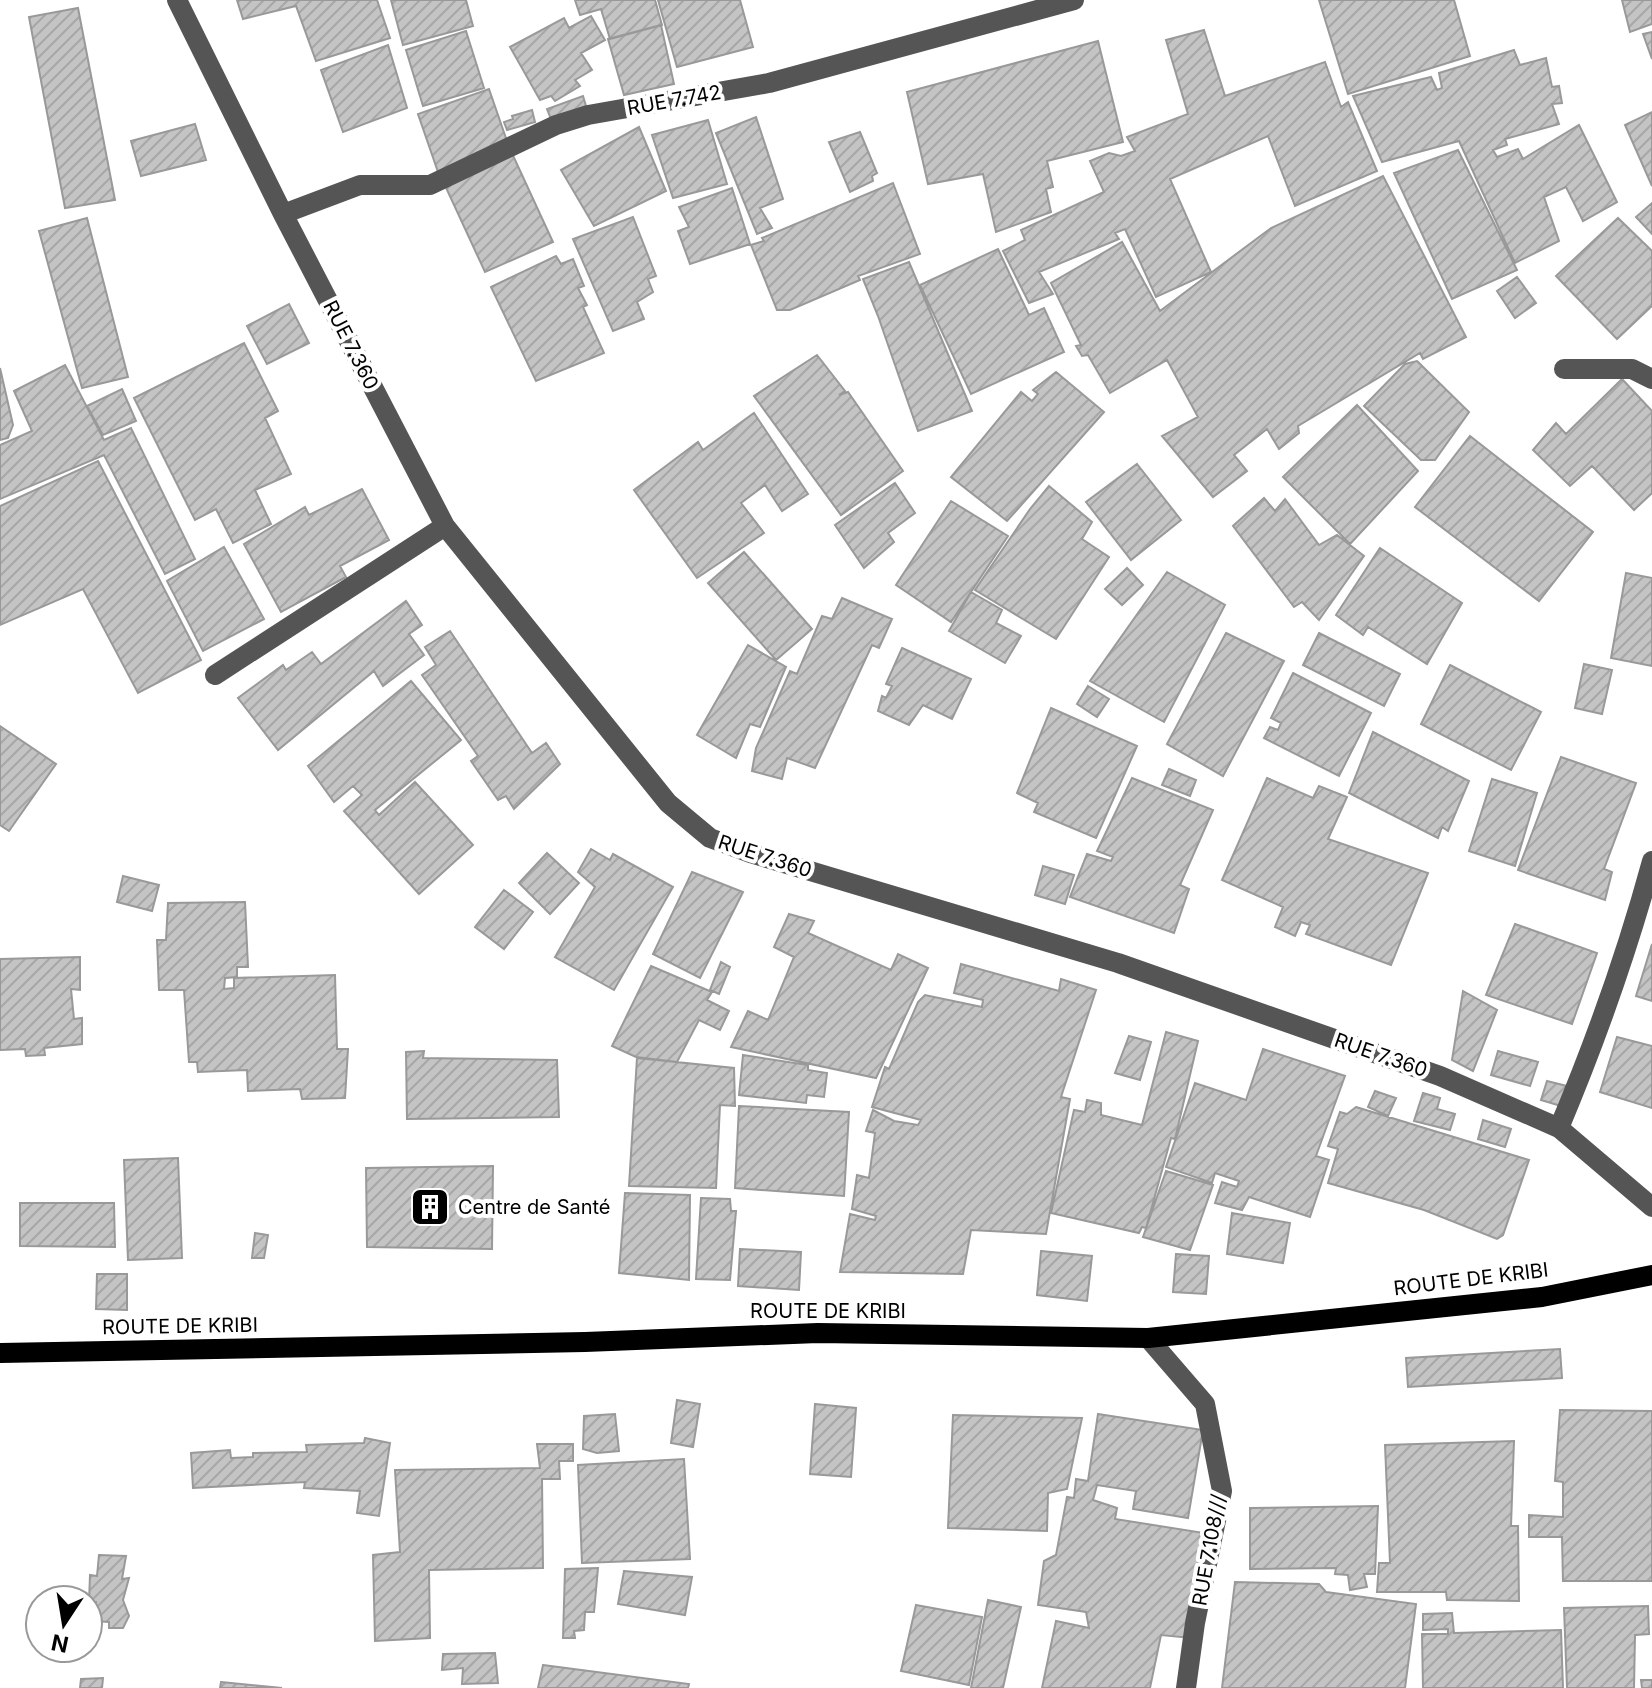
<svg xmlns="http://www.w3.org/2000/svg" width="1652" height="1688" viewBox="0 0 1652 1688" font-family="Inter,sans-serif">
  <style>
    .building { fill: url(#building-hatch); stroke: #999; stroke-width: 2 }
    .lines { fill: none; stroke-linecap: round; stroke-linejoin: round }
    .minor { stroke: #555; stroke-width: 20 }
    .major { stroke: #000; stroke-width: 20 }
    .labels { text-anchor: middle; stroke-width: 8; stroke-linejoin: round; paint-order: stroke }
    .street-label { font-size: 20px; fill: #000; stroke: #fff }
    .poi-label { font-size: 20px; fill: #000; stroke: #fff; text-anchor: start }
  </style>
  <defs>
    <pattern id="building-hatch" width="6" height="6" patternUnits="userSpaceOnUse" patternTransform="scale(2)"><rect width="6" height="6" fill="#c4c4c4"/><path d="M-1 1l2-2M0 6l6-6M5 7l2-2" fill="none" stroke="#a7a7a7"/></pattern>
  </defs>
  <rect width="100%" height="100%" fill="#fff"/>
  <path class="building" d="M237 0H377L390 38 316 61 296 6 243 19Z
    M391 0H466L473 26 403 45Z
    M575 0H655L662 25 610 39 601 9 580 15Z
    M658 0H740L753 47 677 67Z
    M1319 0H1454L1470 56 1348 94Z
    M1622 0H1652V24L1630 32Z
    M78 8 115 200 65 208 29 17Z
    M591 16 605 40 581 53 592 70 575 80 580 86 555 101 551 96 540 100 510 47 564 18 569 28Z
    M661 25 674 84 624 95 608 39Z
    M1204 30 1225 96 1325 62 1341 107 1348 102 1377 171 1295 206 1268 136 1170 179 1211 272 1156 297 1125 229 1115 233 1119 239 1039 272 1053 294 1029 303 1003 251 1025 240 1021 230 1104 192 1090 161 1109 153 1121 156 1135 151 1127 137 1188 114 1166 40Z
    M466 31 484 88 423 106 406 50Z
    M1652 32V59L1643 34Z
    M1098 41 1123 142 1047 161 1053 187 1046 189 1051 212 996 232 983 174 928 184 907 92Z
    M388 45 407 108 343 132 321 70Z
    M1514 50 1520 65 1546 58 1552 87 1559 86 1562 103 1552 104 1559 124 1505 139 1507 145 1493 150 1497 157 1518 149 1523 159 1579 125 1617 202 1583 221 1566 187 1544 197 1559 241 1515 263 1459 141 1382 162 1353 96 1431 77 1437 90 1442 88 1439 73Z
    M489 89 509 147 438 172 418 114Z
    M583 96 586 106 551 119 547 109Z
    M532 110 535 122 507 130 504 122 513 119 512 116Z
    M1652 112V186L1625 125Z
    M756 117 783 199 760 208 772 228 757 234 716 133Z
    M708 120 727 184 673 198 652 135Z
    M195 124 206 160 141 176 131 141Z
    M639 127 666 191 594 226 561 170Z
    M860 132 877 173 872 176 873 181 850 192 829 142Z
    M510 149 553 242 485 272 442 179Z
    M1458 150 1517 270 1452 299 1394 173Z
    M1383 176 1466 337 1423 359 1420 353 1298 426 1299 433 1279 449 1267 429 1234 455 1247 471 1213 497 1162 436 1198 417 1167 360 1110 393 1088 355 1082 356 1076 346 1081 345 1051 283 1122 242 1160 311 1271 228Z
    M893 183 920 254 858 276 860 280 790 310H777L751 245 764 241 762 238Z
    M732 188 750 244 690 264 678 231 689 227 679 207Z
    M1652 203V234L1636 217Z
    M633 217 656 276 648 279 653 292 637 302 644 319 613 331 573 239Z
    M87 218 128 377 82 388 39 231Z
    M1618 218 1652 251V306L1617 339 1556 276Z
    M998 249 1029 315 1044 308 1064 352 971 394 920 285Z
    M556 256 561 264 573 259 584 286 578 288 587 305 583 307 604 353 536 381 491 287Z
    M909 262 972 411 918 431 878 316 863 279Z
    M1517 277 1536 303 1515 318 1497 291Z
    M289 304 309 343 267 364 247 326Z
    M244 343 278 411 265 418 291 474 255 490 271 524 233 543 216 509 195 520 134 398Z
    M817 355 845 391 839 395 848 392 903 471 841 515 754 396Z
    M1417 361 1469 412 1435 460H1421L1364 406 1405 364Z
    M65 365 104 440 131 428 195 559 165 574 104 455 0 499V445L32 431 14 391Z
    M0 368 13 425 8 438 0 440Z
    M1056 372 1104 412 1007 521 951 477 1021 392 1032 401 1038 394 1033 390Z
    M1622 379 1652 411V493L1634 510 1592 466 1570 486 1533 450 1556 423 1566 434Z
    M122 389 136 421 103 435 87 406Z
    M1357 405 1418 471 1350 544 1283 477Z
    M754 413 808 494 782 511 765 485 741 503 764 533 697 578 634 490 698 442 703 450Z
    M1470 436 1593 532 1539 601 1415 507Z
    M98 461 201 660 138 693 83 589 0 625V506Z
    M1137 464 1181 520 1131 560 1086 502Z
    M895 483 915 513 888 533 894 542 864 568 835 525Z
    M1049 486 1092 522 1082 539 1109 557 1056 639 975 590 1030 509Z
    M362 489 389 540 340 566 346 577 281 612 244 544 305 507 309 515Z
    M1264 498 1275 511 1285 499 1319 545 1337 535 1364 556 1319 620 1302 602 1294 607 1233 526Z
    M951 501 1008 536 951 622 896 585Z
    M224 547 264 619 203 651 167 581Z
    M1380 548 1462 603 1427 664 1368 627 1363 635 1336 615Z
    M744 552 812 629 776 660 708 583Z
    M1127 568 1143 585 1122 605 1105 589Z
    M1167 572 1225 605 1164 722 1090 681Z
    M1626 573 1652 578V666L1611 658Z
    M971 592 1002 610 996 623 1021 636 1005 663 949 631Z
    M842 598 892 619 879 648 872 645 815 768 787 758 782 779 752 771 756 748 790 671 797 674 822 616 832 619Z
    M406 601 422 625 409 634 424 655 383 686 374 671 278 750 238 698 283 665 286 670 312 652 321 664Z
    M450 631 532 753 546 743 560 764 514 809 506 796 498 800 471 761 478 756 422 675 436 665 425 647Z
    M1226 633 1284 661 1223 776 1167 744Z
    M1319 633 1400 674 1384 706 1303 665Z
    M748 645 786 667 760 727 750 724 736 758 697 735Z
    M902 648 971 679 952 719 923 705 909 725 878 711 882 696 886 698 892 686 886 684Z
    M1584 664 1612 670 1602 714 1575 708Z
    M1450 665 1541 712 1511 770 1421 724Z
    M1293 673 1371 713 1339 776 1264 738 1270 727 1278 730 1281 723 1271 718Z
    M411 681 461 740 375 810 379 815 415 782 473 845 419 894 344 811 362 795 353 786 334 802 308 766Z
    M1088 686 1109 699 1097 717 1077 704Z
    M1051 708 1137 746 1096 838 1034 812 1038 803 1017 793Z
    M0 726 56 764 9 831 0 825Z
    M1373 732 1469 781 1448 831 1442 827 1438 838 1349 793Z
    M1561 757 1636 783 1604 869 1612 872 1605 900 1518 870Z
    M1169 769 1196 780 1190 796 1162 785Z
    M1132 778 1213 810 1180 885 1189 889 1174 933 1070 897 1087 854 1111 861 1113 857 1097 851Z
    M1267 778 1313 798 1319 786 1347 797 1328 839 1428 873 1391 965 1306 934 1310 925 1301 922 1295 936 1275 927 1283 907 1222 880Z
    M1492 779 1537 793 1515 866 1469 851Z
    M591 849 610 860 613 854 673 887 614 990 555 957 595 887 578 872Z
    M547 853 579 883 550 914 519 883Z
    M1043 866 1074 875 1065 904 1035 895Z
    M692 872 743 892 700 978 653 954Z
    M123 876 159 885 152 911 117 902Z
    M504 890 533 912 504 949 475 927Z
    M245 902 248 967H237V977L225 978 224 989 234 988V978L335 975 337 1049H348L345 1098 302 1099 300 1089 248 1091 247 1070 198 1072 197 1062H189L184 990H159L157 940H166L168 903Z
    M789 914 814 921 808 933 891 970 898 954 928 968 876 1078 731 1047 748 1011 768 1020 794 957 774 947Z
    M1515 924 1597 953 1572 1024 1486 995Z
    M1652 944V1001L1636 996Z
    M80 957V990L71 989 74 1019 82 1018V1044L44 1048 45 1055 26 1056 25 1049 0 1050V959Z
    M721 962 730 967 719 994 710 990Z
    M961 964 1059 991 1061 979 1096 990 1061 1097 1070 1099 1046 1234 971 1230 963 1274 840 1272 850 1214 875 1220 876 1216 852 1209 857 1175 869 1178 875 1133 866 1131 873 1110 894 1121 918 1125 921 1120 872 1107 885 1067 889 1069 918 1002 925 995 982 1007 983 1000 954 993Z
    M651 966 712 992 707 1000 729 1011 720 1030 699 1020 677 1062 636 1057 612 1046Z
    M1463 991 1497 1010 1473 1071 1452 1060Z
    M1166 1032 1198 1041 1175 1139 1171 1138 1146 1228 1142 1227 1139 1233 1051 1213 1074 1110 1085 1112 1087 1100 1101 1103V1115L1142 1125Z
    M1129 1036 1151 1042 1140 1080 1115 1073Z
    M1617 1037 1652 1046V1108L1600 1092Z
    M1263 1049 1345 1076 1316 1156 1329 1160 1310 1217 1249 1197 1242 1210 1215 1203 1222 1182 1237 1187 1239 1181 1215 1173 1212 1183 1166 1167 1195 1083 1246 1100Z
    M424 1051 423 1058 557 1060 559 1117 407 1119 406 1052Z
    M1498 1051 1538 1062 1530 1086 1491 1075Z
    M743 1055 808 1065V1070L827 1073 824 1097 807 1095 806 1103 739 1095Z
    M637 1058 734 1068 735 1106 720 1105 716 1188 629 1186Z
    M1547 1081 1567 1086 1561 1106 1541 1100Z
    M1375 1091 1396 1098 1388 1116 1368 1107Z
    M1423 1093 1440 1098 1437 1109 1455 1114 1450 1130 1414 1121Z
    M739 1106 849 1112 844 1196 735 1188Z
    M1356 1107 1529 1160 1503 1235 1497 1239 1424 1210 1328 1183 1338 1149 1328 1146 1340 1112 1347 1114Z
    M1483 1120 1511 1129 1505 1147 1478 1139Z
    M178 1158 182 1258 128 1260 124 1160Z
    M493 1166 492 1249 367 1247 366 1168Z
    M1166 1171 1213 1185 1190 1250 1143 1237Z
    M625 1193 690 1195 689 1280 619 1273Z
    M701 1198 730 1199 731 1211H736L730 1280 696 1279Z
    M20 1203H114L115 1247 20 1246Z
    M1232 1213 1290 1223 1283 1263 1227 1254Z
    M255 1233 268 1235 264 1258H252Z
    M740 1249 801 1252 799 1290 738 1286Z
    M1041 1251 1092 1256 1087 1301 1037 1295Z
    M1176 1254 1209 1256 1206 1294 1173 1292Z
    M97 1274H127V1310L96 1309Z
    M1560 1349 1562 1378 1408 1387 1406 1358Z
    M677 1400 700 1404 693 1447 671 1443Z
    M815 1404 856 1408 851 1477 810 1474Z
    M1560 1410 1652 1411V1581H1563L1562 1537H1529V1515L1563 1517V1482L1555 1481Z
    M615 1414 619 1451 597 1453 583 1449 584 1416Z
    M1098 1414 1203 1430 1188 1518 1133 1509 1136 1491 1097 1485 1093 1500 1117 1508 1115 1519 1204 1533 1191 1638 1161 1635 1150 1688H1042L1056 1621 1089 1628 1086 1612 1038 1605 1044 1561 1056 1555 1067 1497 1074 1498 1076 1479 1088 1481Z
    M953 1415 1082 1418 1067 1489 1048 1493 1047 1531 948 1528Z
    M365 1438 390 1443 379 1516 357 1513 360 1491 304 1488 305 1482 193 1488 191 1453 230 1450 231 1458 253 1457V1453L307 1452 306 1445 364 1443Z
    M1514 1441 1511 1526H1518L1519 1601 1447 1600 1446 1592H1377L1379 1563H1390L1385 1445Z
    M537 1444H573V1461H559L560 1479H542L543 1568 429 1570 430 1638 375 1641 373 1555 400 1552 395 1470 540 1468Z
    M684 1459 690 1559 582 1563 578 1465Z
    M1378 1506 1375 1574H1364L1367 1587 1350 1590 1348 1575 1335 1574 1336 1568 1250 1569V1508Z
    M99 1555 126 1556 122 1579 129 1578 123 1600 129 1616 123 1628H109V1622L94 1621 96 1602H89L90 1575 97 1576Z
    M598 1568 594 1612H585L584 1630 574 1631 575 1638H563L565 1569Z
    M624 1571 692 1577 685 1615 618 1604Z
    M1235 1582 1319 1584 1326 1592 1416 1604 1405 1688H1222Z
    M988 1600 1021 1607 1003 1688H971Z
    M916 1605 982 1617 969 1685 901 1671Z
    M1648 1606 1649 1634 1635 1635 1634 1688H1567L1564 1608Z
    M1452 1613 1454 1633 1561 1630 1563 1688H1423L1422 1634H1448V1629L1423 1630V1614Z
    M495 1653 498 1683 462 1684 463 1668 442 1670 443 1654Z
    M543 1665 689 1684 688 1688H538Z
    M103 1678 102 1688H80L81 1679Z
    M1641 1680H1652V1688H1642Z
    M221 1682 282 1688H220Z"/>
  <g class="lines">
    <path class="minor" d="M177 0 283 214 445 526 668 803 710 838 750 853 1118 963 1440 1076 1559 1128 1652 1207
      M283 214 360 185H430L556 125 588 115 769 83 1074 0
      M1564 369H1632L1652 379
      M215 675 445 526
      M1559 1128C1596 1040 1627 953 1652 861
      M1148 1338 1205 1404 1222 1491 1195 1623 1186 1688"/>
    <path class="major" d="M0 1353 585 1342 818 1333 1148 1338 1542 1297 1652 1275"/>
  </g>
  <defs>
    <symbol id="building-square" viewBox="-11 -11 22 22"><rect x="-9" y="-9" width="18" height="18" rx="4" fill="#000" stroke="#fff"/><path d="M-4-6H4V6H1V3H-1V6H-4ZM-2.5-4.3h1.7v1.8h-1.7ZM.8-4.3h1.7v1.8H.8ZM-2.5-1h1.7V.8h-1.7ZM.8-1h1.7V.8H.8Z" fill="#fff"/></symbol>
  </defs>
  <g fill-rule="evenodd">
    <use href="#building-square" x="408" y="1185" width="44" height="44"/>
  </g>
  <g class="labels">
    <g class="street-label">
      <text transform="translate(674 100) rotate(-10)" y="7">RUE 7.742</text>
      <text transform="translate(351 345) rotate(63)" y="7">RUE 7.360</text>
      <text transform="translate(765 856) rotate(18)" y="7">RUE 7.360</text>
      <text transform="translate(1381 1055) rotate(19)" y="7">RUE 7.360</text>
      <text transform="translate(1471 1279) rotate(-7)" y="7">ROUTE DE KRIBI</text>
      <text x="828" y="1318">ROUTE DE KRIBI</text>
      <text transform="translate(180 1326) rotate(-1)" y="7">ROUTE DE KRIBI</text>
      <text transform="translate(1209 1550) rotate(-80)" y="7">RUE 7.108///</text>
    </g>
    <g class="poi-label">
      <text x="458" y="1214">Centre de Santé</text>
    </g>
  </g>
  <g transform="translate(64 1624) rotate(192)"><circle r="38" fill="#ffffff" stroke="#999999" stroke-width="2"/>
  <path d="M0-6L14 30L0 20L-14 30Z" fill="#000000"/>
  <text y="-12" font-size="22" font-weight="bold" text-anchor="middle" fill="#000000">N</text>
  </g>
</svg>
